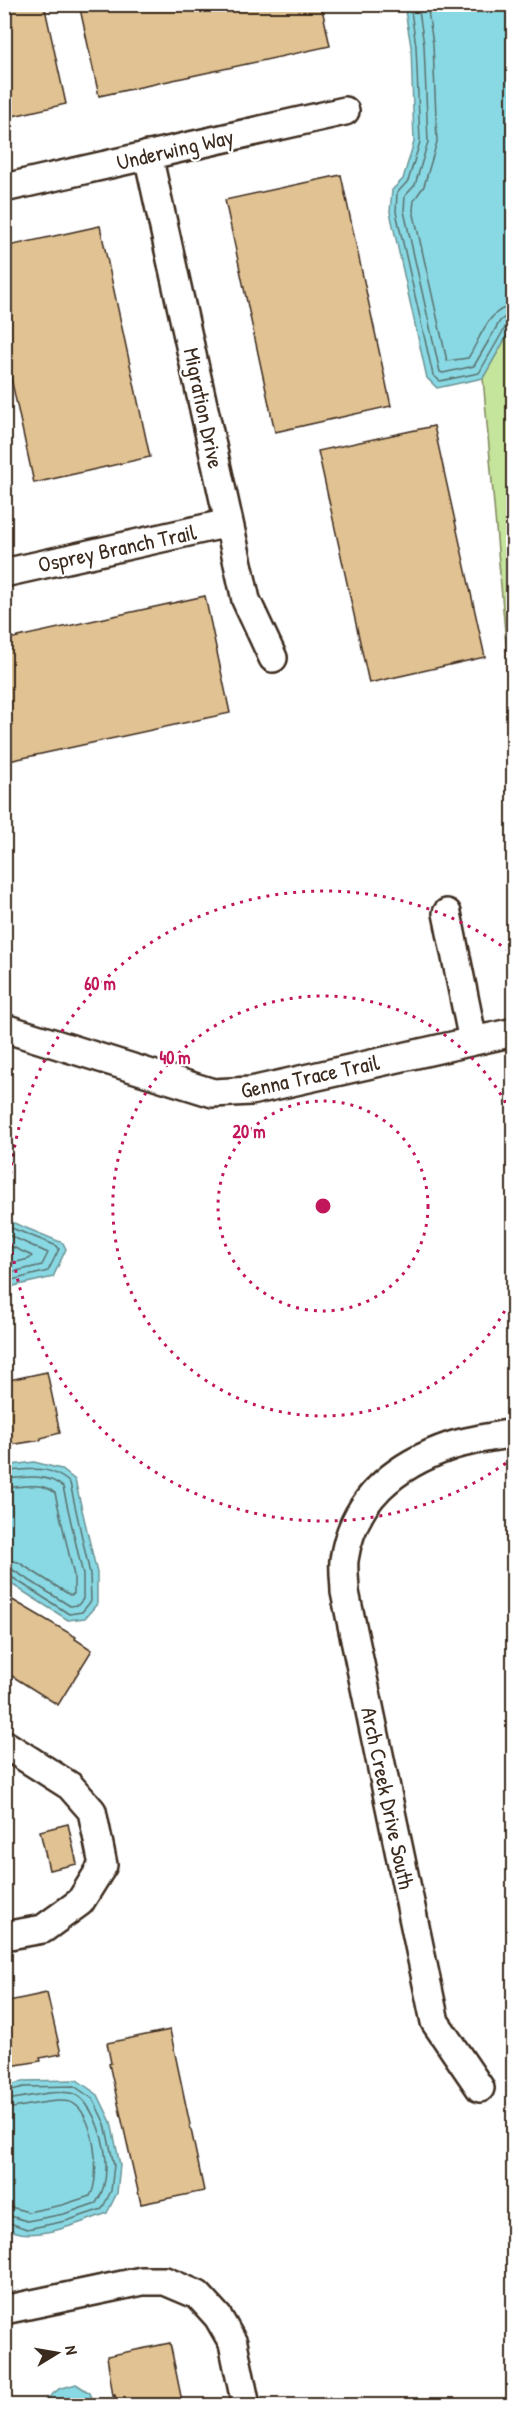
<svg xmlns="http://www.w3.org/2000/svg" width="518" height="2410" viewBox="0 0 518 2410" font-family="'Patrick Hand',sans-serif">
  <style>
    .green { fill: #c5e49c; stroke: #80875d; stroke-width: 1.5 }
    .water { fill: #89d9e4; stroke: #6a9395; stroke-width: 1.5 }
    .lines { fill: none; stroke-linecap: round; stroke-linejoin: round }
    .shore { stroke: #5a706d; stroke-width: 1.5 }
    .building { fill: #e0c293; stroke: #3b2a1e; stroke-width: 1.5 }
    .minor-casing { stroke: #3b2a1e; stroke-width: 32 }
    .minor { stroke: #fff; stroke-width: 27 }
    .ring { fill: none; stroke: #c2185b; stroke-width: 3; stroke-dasharray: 3 6 }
    .labels { text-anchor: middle; stroke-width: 4.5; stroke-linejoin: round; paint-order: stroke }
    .street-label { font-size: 22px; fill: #3b2a1e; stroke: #fff }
    .centre { fill: #c2185b; stroke: #fff; stroke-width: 3 }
    .ring-label { font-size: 18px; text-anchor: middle; font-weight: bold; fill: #c2185b; stroke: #fff; stroke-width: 4.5; stroke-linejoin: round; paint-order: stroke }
  </style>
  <rect width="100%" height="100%" fill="#fff"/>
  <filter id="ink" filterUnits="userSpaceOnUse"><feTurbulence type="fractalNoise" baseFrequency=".0167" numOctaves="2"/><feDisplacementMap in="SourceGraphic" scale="12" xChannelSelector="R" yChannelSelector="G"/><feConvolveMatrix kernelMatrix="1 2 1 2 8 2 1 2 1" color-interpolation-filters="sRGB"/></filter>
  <g filter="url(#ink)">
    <path class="green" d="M513 325 514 677 509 678 483 378Z"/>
    <path class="water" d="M404 5H513V325L483 378 437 388 427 378 390 212 392 190 403 179 414 142 411 46Z
      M4 1219 63 1243 66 1249 53 1277 5 1288Z
      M34 1462 61 1469 75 1480 97 1573V1604L85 1618 68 1620 5 1580V1466Z
      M77 2080 98 2095 111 2122 120 2165 117 2193 107 2213C83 2222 24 2247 4 2225L5 2087 23 2081Z
      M76 2384 90 2393 95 2405H44V2401L59 2389Z"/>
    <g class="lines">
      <path class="shore" d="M410 4 416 46 420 142 408 181 397 193 396 212 433 375 440 381 479 373 506 326 514 323
        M418 4 424 45 428 142 415 185 405 196 404 211 440 372 443 373 474 366 500 321 506 316 514 315
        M427 4 433 44 437 142 424 186 414 200 413 210 447 361 468 358C480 340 488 307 514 306
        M4 1225 57 1246 59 1249 48 1271 4 1282
        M4 1233 48 1253 42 1265 4 1274
        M4 1243 32 1256 29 1259 4 1265
        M4 1471C32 1470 46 1463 70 1483L90 1574 91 1601 82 1612 69 1614 10 1576 4 1575
        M4 1479C26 1478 45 1472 63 1487L83 1575V1599L78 1605 70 1606 13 1570 4 1568
        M4 1488C22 1487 40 1481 55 1493L74 1576V1594L70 1595 18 1562 4 1559
        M4 2092 24 2087 74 2086 93 2099 105 2124 114 2165 111 2191 102 2209 66 2221 27 2229 4 2221
        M4 2100C20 2099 59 2088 74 2094 94 2102 107 2148 106 2168 106 2180 103 2193 96 2203L64 2214 27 2221 4 2214
        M4 2109C23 2108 51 2098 70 2102 94 2109 102 2177 90 2196L62 2205 28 2212 4 2205"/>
    </g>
    <path class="building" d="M4 4H44L66 104 4 118Z
      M79 4H321L330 46 99 96Z
      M341 175 391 406 275 432 225 200Z
      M100 226 150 457 34 483 4 346V247Z
      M434 426 485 657 369 683 318 451Z
      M205 596 230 713 4 762V640Z
      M47 1372 60 1433 41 1438V1440L4 1446V1381Z
      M4 1595 76 1637 75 1639 92 1650 58 1705 4 1671Z
      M68 1824 77 1864 49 1870 40 1831Z
      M47 1993 61 2054 40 2058 41 2061 4 2067V2002Z
      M170 2030 204 2191 141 2204 109 2064 111 2063 107 2043Z
      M170 2343 183 2406H117L115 2395 113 2396 107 2356Z"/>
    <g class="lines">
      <defs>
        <path id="minor" d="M148 155 246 600 273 658
          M4 188 345 111
          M4 573 229 523
          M447 913 473 1041
          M4 1028 213 1093 251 1091 514 1032
          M4 1744 70 1786 92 1811 103 1865 80 1902 43 1929 4 1936
          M480 2088 435 2022 345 1592C345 1582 343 1571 344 1560 353 1499 395 1465 451 1446 470 1440 493 1437 514 1433
          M4 2310 142 2281H165L198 2295 218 2317 233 2343 246 2406"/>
      </defs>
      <use href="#minor" class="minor-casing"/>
      <use href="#minor" class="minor"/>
    </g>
  </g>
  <g class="ring">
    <circle cx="323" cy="1206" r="105"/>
    <path d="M513 1295A210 210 0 1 1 513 1117"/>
    <path d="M513 1458A315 315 0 1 1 513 954"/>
  </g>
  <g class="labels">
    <g class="street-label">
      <text transform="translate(175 149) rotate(-13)" y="8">Underwing Way</text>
      <text transform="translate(204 408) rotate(78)" y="8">Migration Drive</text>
      <text transform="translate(117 548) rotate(-12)" y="8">Osprey Branch Trail</text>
      <text transform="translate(310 1076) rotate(-12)" y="8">Genna Trace Trail</text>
      <text transform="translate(388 1798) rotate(78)" y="8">Arch Creek Drive South</text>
    </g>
  </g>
  <circle cx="323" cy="1206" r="9" class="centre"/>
  <g class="ring-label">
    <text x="100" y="990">60 m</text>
    <text x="175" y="1064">40 m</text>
    <text x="249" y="1138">20 m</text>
  </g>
  <rect width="518" height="2410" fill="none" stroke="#fff" stroke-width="24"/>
  <rect x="12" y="12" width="494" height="2386" fill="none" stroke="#3b2a1e" stroke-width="2" filter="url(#ink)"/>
  <g transform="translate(57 2353) rotate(79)" stroke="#ffffff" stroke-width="4.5" paint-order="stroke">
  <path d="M0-4.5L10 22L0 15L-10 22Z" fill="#3b2a1e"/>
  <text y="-9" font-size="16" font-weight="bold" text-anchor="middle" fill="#3b2a1e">N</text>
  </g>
</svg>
